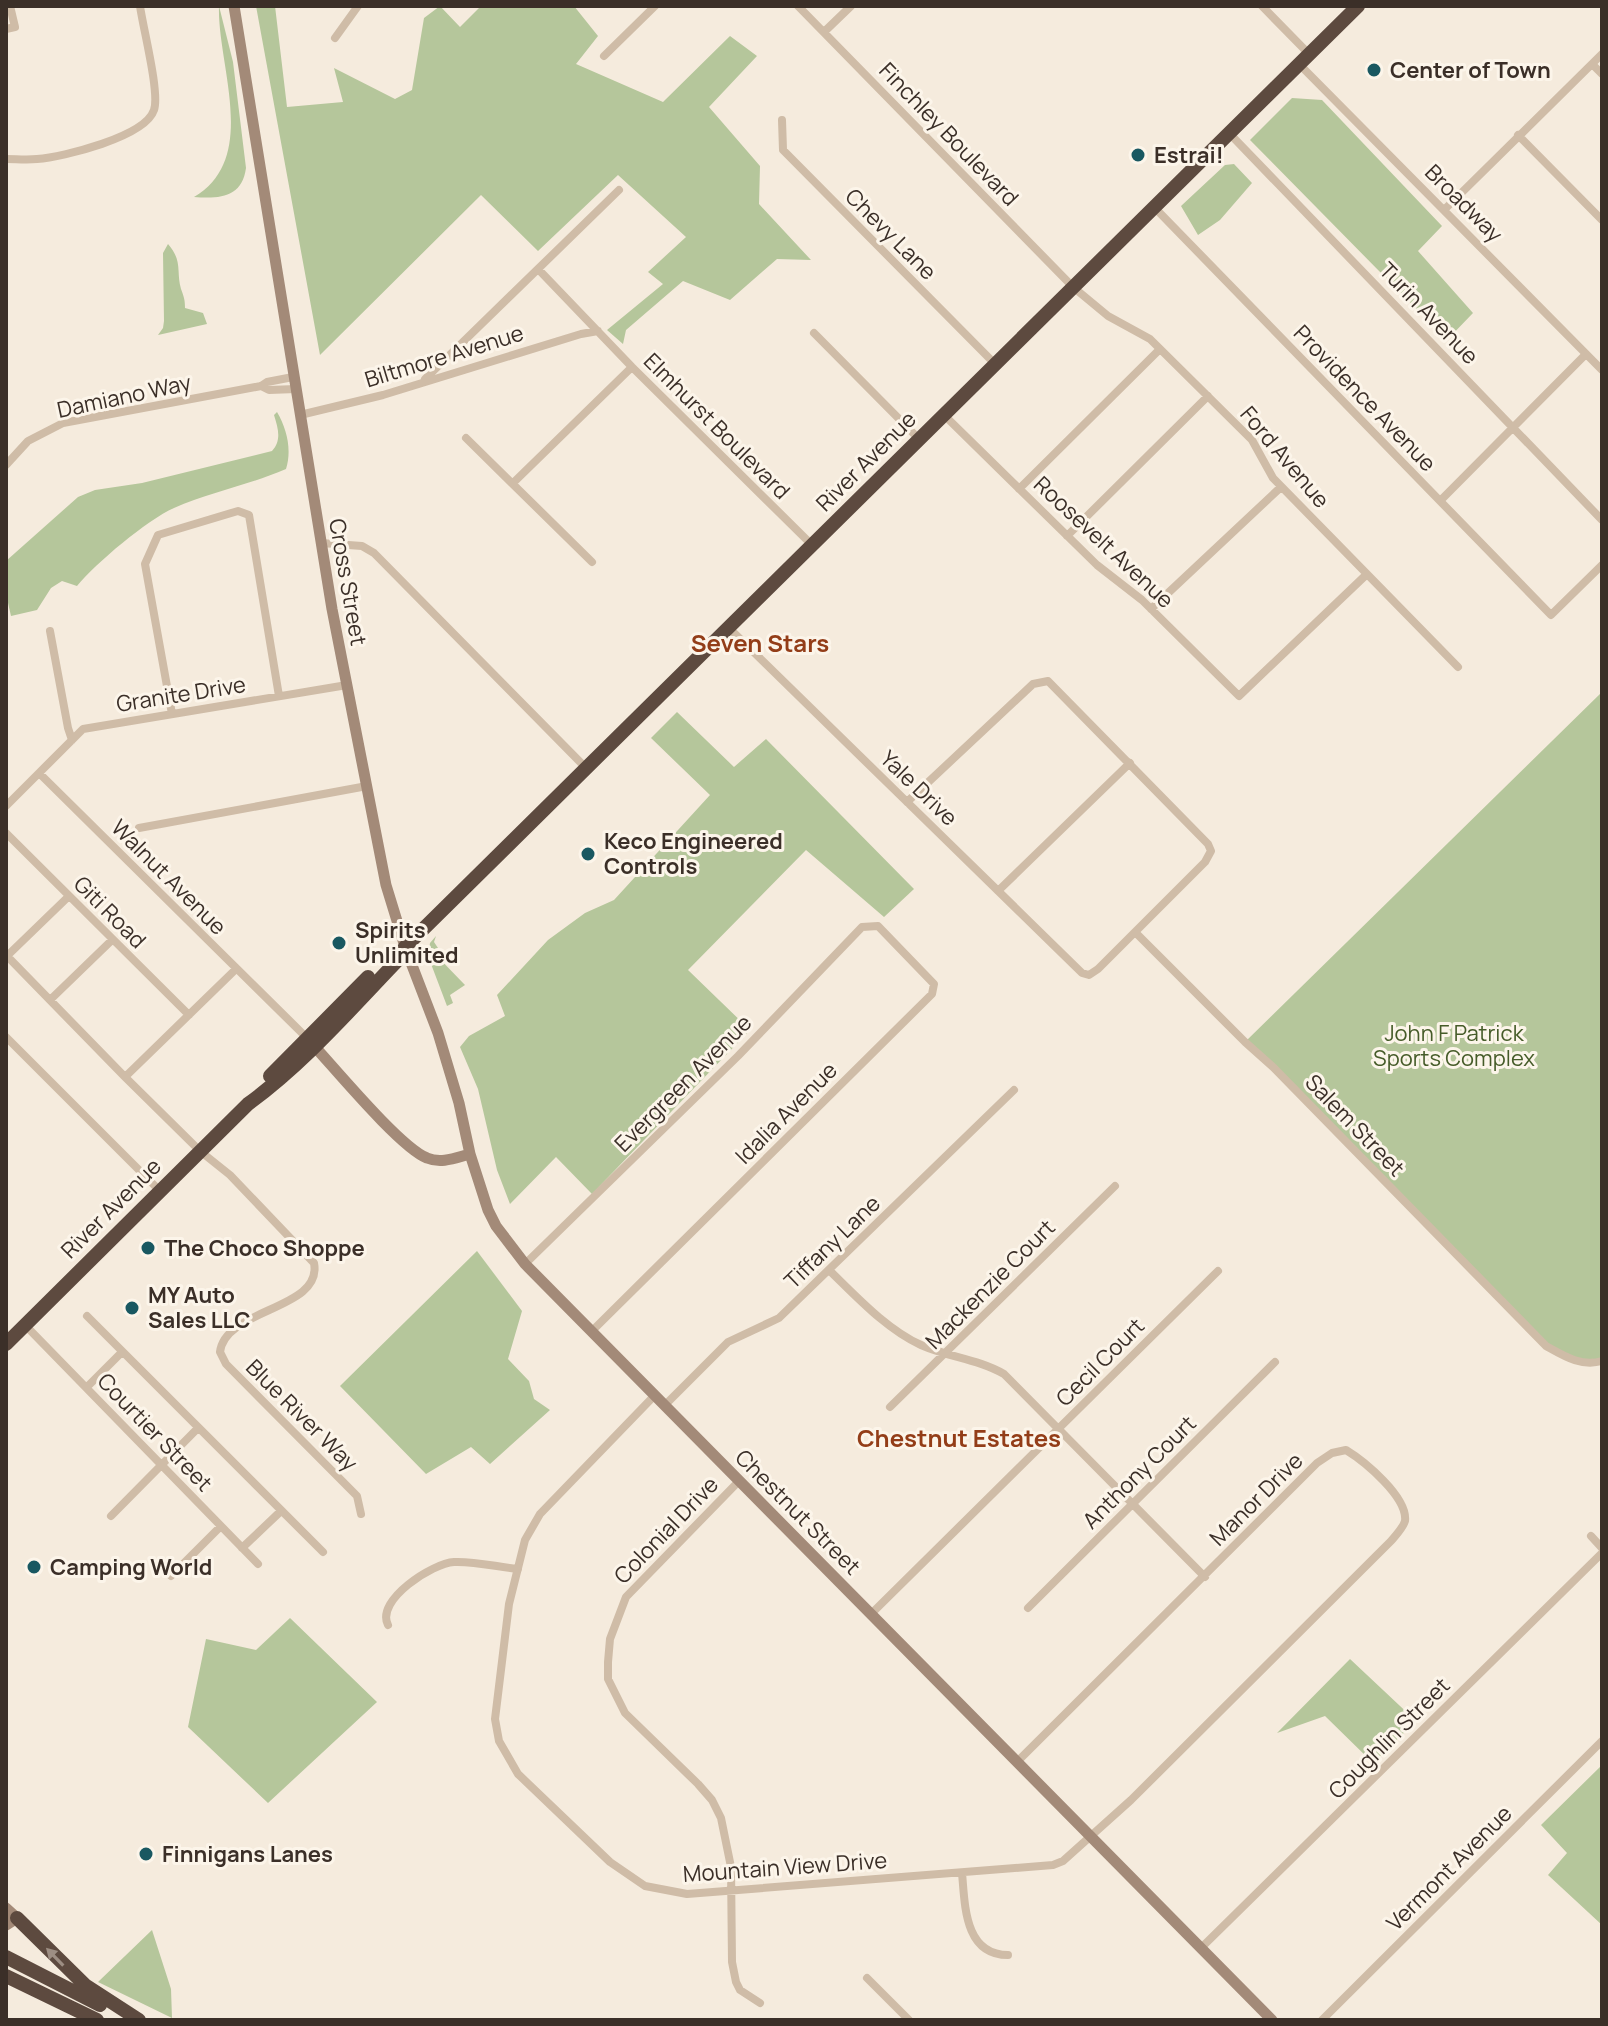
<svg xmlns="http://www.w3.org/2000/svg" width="1608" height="2026" viewBox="0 0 1608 2026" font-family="Manrope,sans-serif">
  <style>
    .green { fill: #b5c69b }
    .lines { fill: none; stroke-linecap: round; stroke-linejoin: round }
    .street { stroke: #cfbca7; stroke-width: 8 }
    .secondary { stroke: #a38a78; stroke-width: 11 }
    .highway { stroke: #5d4a3f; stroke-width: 14 }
    .oneway { fill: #9d8e83 }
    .poi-dot { fill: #195861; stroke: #fcf5ea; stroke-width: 3 }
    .labels { text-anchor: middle; stroke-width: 6; stroke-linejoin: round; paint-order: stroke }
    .poi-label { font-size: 22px; font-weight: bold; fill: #3b2f28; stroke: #fcf5ea; text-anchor: start }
    .street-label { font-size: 22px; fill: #3b2f28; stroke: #fcf5ea }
    .park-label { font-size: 22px; fill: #465c29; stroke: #fcf5ea }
    .neighbourhood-label { font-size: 24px; font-weight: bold; fill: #933d18; stroke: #fcf5ea }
  </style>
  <rect width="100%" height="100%" fill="#f5ebdd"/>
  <path class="green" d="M219 6 233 62 246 168C242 197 221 199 194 197 260 158 217 65 219 6Z
    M256 6H275L287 107 343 102 334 68 395 99 412 90 424 18 440 6 460 27 481 6H574L598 36 576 64 663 102 730 36 757 56 709 107 760 166 759 204 811 260 777 259 730 300 683 281 626 330 623 344 607 330 663 284 648 272 686 237 618 175 538 251 481 195 320 355Z
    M1292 98 1322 100 1442 226 1418 251 1473 313 1447 340 1250 140Z
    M1234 164 1252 183 1220 220 1198 235 1181 206 1225 165Z
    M168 244C183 261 176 272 181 289 184 297 185 300 185 308L203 313 207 324 158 335 163 328 164 321 163 253Z
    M277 412C287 429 292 450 286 469 249 485 210 492 174 508 147 520 96 563 77 586L62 581 51 588 37 610 11 616 6 594V561L78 497 95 490 142 483 272 451C282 440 278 428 274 415Z
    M1602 692V1361L1593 1364 1546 1346 1245 1042Z
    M677 712 734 767 766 739 914 889 884 917 806 850 688 970 750 1030 592 1194 556 1157 510 1204 497 1170 478 1089 460 1047 469 1036 505 1016 497 995 548 940 585 913 614 900 710 795 651 738Z
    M436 936 434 942 438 948 434 953 465 985 450 995 453 1003 447 1006 428 956 430 943Z
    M477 1251 522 1311 508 1359 529 1381 534 1399 550 1410 490 1464 471 1447 426 1474 340 1386Z
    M290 1618 377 1702 268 1803 188 1727 206 1639 256 1650Z
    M1350 1659 1416 1721 1373 1763 1325 1716 1277 1733Z
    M1602 1765V1925L1548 1875 1567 1853 1541 1825Z
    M152 1930 171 1989 172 2018 98 1982Z"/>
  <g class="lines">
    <path class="street" d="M798 6 1073 287 1108 316 1150 339 1252 440 1273 478 1458 667
      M1262 6 1309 54
      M6 29 15 27 10 6
      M824 32 851 6
      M335 38 358 6
      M604 56 655 6
      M1299 64 1602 370
      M1592 64 1602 74
      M782 120 783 150 995 364
      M1229 133 1602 520
      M1518 135 1602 220
      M6 159C16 159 27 160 37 159 63 157 145 137 154 110 160 93 143 28 140 6
      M1154 207 1551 615 1602 565
      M1445 209 1602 54
      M539 270 632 367 812 545
      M814 333 919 439
      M425 379 619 190
      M261 386 269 390 296 389
      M300 415 383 395 581 334 598 331
      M944 415 1097 565 1142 600 1239 696 1367 574
      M466 438 592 562
      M6 465 28 441 63 423 261 386 267 382 293 377
      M513 483 632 367
      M1019 489 1160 349
      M1440 501 1586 354
      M1067 536 1208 396
      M321 543 362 546 374 553 586 768
      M1151 609 1281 487
      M728 627C846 742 964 858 1082 973L1089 975 1098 969 1205 862 1211 851 1208 844 1048 681 1033 684 907 802
      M50 631 68 728 72 740
      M172 714 145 564 158 535 238 511 249 515 279 696
      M39 773 83 729 347 685
      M6 806 39 773 307 1038
      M139 828 367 786
      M6 833 189 1015
      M998 891 1130 763
      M1135 932 1245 1042 1273 1067 1546 1346C1564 1356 1581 1367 1602 1361
      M6 955 125 1077 200 1151 230 1175 314 1263C323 1310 225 1308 220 1352L226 1364 357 1496 361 1514
      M7 956 69 896
      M50 1000 112 940
      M6 1037 159 1190
      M125 1077 236 969
      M525 1264 738 1056 862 927 878 926 934 984 932 994 592 1331
      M829 1270C856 1296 886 1329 921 1345 948 1357 978 1359 1004 1374L1205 1577
      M87 1316 323 1552
      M25 1325 258 1564
      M87 1387 122 1352
      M655 1395 540 1514 525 1540 509 1604 495 1719 499 1741 518 1774 610 1862 645 1886 687 1894 1053 1865 1063 1861 1131 1800 1391 1541C1396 1535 1403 1528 1405 1521 1408 1497 1364 1461 1346 1450L1332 1453 1317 1463 1018 1761
      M665 1405 728 1342 779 1318 1014 1090
      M890 1407 1115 1186
      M739 1481 626 1597 610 1639 608 1662V1679L625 1713 698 1784 712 1800 721 1818 731 1867 732 1962 736 1982 740 1990 760 2003
      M111 1516 198 1428
      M1591 1536 1602 1548
      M242 1548 281 1511
      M171 1576 220 1527
      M1028 1608 1275 1362
      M871 1614 1218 1271
      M388 1625C375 1600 433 1563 454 1562 475 1561 497 1567 518 1569
      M962 1873C965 1904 964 1955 1008 1955
      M1201 1948 1602 1553
      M867 1978 909 2020
      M1322 2020 1602 1741"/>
    <path class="secondary" d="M234 6 332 609 386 885 405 947 438 1033 459 1103 470 1154
      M315 1047C337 1071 401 1148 427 1158 441 1164 455 1158 470 1154L488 1210 496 1226 525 1264 1272 2020
      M6 1908 17 1918 6 1925"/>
    <path class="highway" d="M270 1076 368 977
      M6 1344 248 1104C304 1063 349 1011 397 961L405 947 1358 6
      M17 1918 85 1985 139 2020
      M6 1957 100 2005
      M6 1976 97 2020"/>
  </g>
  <defs><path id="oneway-solid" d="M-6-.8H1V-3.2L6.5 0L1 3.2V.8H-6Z" transform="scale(2)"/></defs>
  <use class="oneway" href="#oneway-solid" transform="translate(55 1957) rotate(-134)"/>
  <g class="poi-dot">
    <circle cx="1374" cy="70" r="8"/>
    <circle cx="1138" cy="155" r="8"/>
    <circle cx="588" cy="854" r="8"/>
    <circle cx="339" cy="943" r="8"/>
    <circle cx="148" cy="1248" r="8"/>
    <circle cx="132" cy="1308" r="8"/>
    <circle cx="34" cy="1567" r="8"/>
    <circle cx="146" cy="1854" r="8"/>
  </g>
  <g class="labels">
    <g class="poi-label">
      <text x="1390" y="78">Center of Town</text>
      <text x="1154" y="163">Estrai!</text>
      <text x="604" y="849">Keco Engineered<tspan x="604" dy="25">Controls</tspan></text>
      <text x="355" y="938">Spirits<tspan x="355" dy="25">Unlimited</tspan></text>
      <text x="164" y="1256">The Choco Shoppe</text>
      <text x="148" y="1303">MY Auto<tspan x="148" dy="25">Sales LLC</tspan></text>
      <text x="50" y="1575">Camping World</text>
      <text x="162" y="1862">Finnigans Lanes</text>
    </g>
    <g class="street-label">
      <text transform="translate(949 134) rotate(46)" y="8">Finchley Boulevard</text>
      <text transform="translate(1464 203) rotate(45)" y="8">Broadway</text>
      <text transform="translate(891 234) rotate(45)" y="8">Chevy Lane</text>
      <text transform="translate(1429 313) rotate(46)" y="8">Turin Avenue</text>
      <text transform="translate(444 356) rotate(-17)" y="8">Biltmore Avenue</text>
      <text transform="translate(124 396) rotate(-12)" y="8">Damiano Way</text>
      <text transform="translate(1365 398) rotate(46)" y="8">Providence Avenue</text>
      <text transform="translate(717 426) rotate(45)" y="8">Elmhurst Boulevard</text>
      <text transform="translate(1285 457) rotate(50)" y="8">Ford Avenue</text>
      <text transform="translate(866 461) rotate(-45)" y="8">River Avenue</text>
      <text transform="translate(1104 542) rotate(43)" y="8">Roosevelt Avenue</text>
      <text transform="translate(348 582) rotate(80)" y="8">Cross Street</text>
      <text transform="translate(181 694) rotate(-9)" y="8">Granite Drive</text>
      <text transform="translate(919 788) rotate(44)" y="8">Yale Drive</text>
      <text transform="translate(169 877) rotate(45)" y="8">Walnut Avenue</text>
      <text transform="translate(110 912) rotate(45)" y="8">Giti Road</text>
      <text transform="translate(683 1083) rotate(-45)" y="8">Evergreen Avenue</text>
      <text transform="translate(786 1113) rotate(-45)" y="8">Idalia Avenue</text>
      <text transform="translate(1355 1125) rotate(46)" y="8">Salem Street</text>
      <text transform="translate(111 1208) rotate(-45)" y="8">River Avenue</text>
      <text transform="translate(832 1242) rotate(-44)" y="8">Tiffany Lane</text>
      <text transform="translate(990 1284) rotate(-45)" y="8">Mackenzie Court</text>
      <text transform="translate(1100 1362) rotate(-45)" y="8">Cecil Court</text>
      <text transform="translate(302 1415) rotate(45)" y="8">Blue River Way</text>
      <text transform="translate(155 1432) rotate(46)" y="8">Courtier Street</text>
      <text transform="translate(1139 1472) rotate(-45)" y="8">Anthony Court</text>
      <text transform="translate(1256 1499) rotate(-45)" y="8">Manor Drive</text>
      <text transform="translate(798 1512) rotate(45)" y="8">Chestnut Street</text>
      <text transform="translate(666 1530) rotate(-46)" y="8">Colonial Drive</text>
      <text transform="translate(1389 1738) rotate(-45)" y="8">Coughlin Street</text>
      <text transform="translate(785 1867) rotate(-4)" y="8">Mountain View Drive</text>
      <text transform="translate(1449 1868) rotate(-45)" y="8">Vermont Avenue</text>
    </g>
    <g class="park-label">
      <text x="1454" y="1041">John F Patrick<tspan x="1454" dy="25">Sports Complex</tspan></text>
    </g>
    <g class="neighbourhood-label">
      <text x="760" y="652">Seven Stars</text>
      <text x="959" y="1447">Chestnut Estates</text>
    </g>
  </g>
  <rect width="1608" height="2026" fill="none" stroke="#3b2f28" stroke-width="16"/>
</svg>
